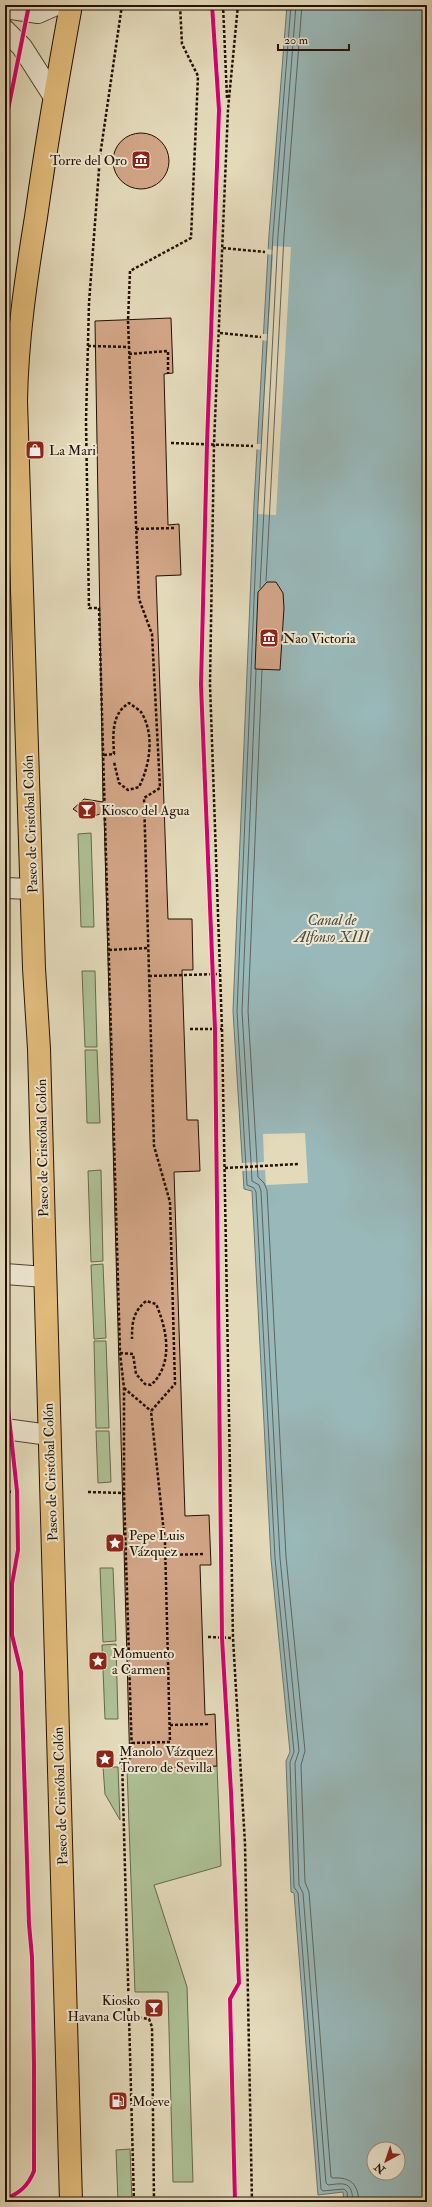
<svg xmlns="http://www.w3.org/2000/svg" width="432" height="2207" viewBox="0 0 432 2207" font-family="'IM FELL Double Pica',serif">
  <style>
    .green { fill: #adc195; stroke: #68684b }
    .water { fill: #99b8b9; stroke: #6a756f; fill-rule: evenodd }
    .pier { fill: #e3daba }
    .lines { fill: none; stroke-linecap: round; stroke-linejoin: round }
    .shore { stroke: #5e645d; stroke-width: 1 }
    .building { fill: #d1a586; stroke: #241001 }
    .minor-casing { stroke: #54422f; stroke-width: 22 }
    .primary-casing { stroke: #241001; stroke-width: 24 }
    .path { stroke: #241001; stroke-width: 2.5; stroke-dasharray: 3 2; stroke-linecap: butt }
    .minor { stroke: #ede7d2; stroke-width: 20 }
    .primary { stroke: #e2bd7d; stroke-width: 22 }
    .cycleway-casing { stroke: #ede7d2; stroke-width: 6 }
    .cycleway { stroke: #d6006c; stroke-width: 4 }
    .labels { text-anchor: middle; stroke-width: 4; stroke-linejoin: round; paint-order: stroke }
    .poi-label { font-size: 14px; fill: #241001; stroke: #ede7d2; text-anchor: start }
    .street-label { font-size: 14px; fill: #241001; stroke: #ede7d2 }
    .water-label { font-size: 15px; font-style: italic; fill: #4d4b41; stroke: #ede7d2 }
  </style>
  <rect width="100%" height="100%" fill="#e3daba"/>
  <filter id="stains"><feTurbulence type="fractalNoise" baseFrequency=".005" numOctaves="4"/><feColorMatrix values="0 0 0 0 .2 0 0 0 0 .09 0 0 0 0 .02 0 0 0 .5 -.17"/></filter>
  <radialGradient id="worn" r=".72"><stop offset=".6" stop-color="#630" stop-opacity="0"/><stop offset="1" stop-color="#630" stop-opacity=".3"/></radialGradient>
  <path class="green" d="M91 833 94 927H81L78 834Z
    M95 971 97 1047H85L82 971Z
    M85 1050H97L100 1123H87Z
    M101 1170 103 1261 91 1262 88 1171Z
    M103 1264 106 1338 94 1339 91 1265Z
    M94 1341H106L109 1428H96Z
    M109 1431 111 1482 98 1483 96 1431Z
    M100 1568H113L116 1641 103 1642Z
    M116 1644 118 1719H105L102 1645Z
    M217 1766 221 1866 154 1885 187 1987 193 2182H173L168 1992H135L127 1769Z
    M103 1767H118L120 1820 105 1794Z
    M130 2149 132 2202H118L116 2150Z"/>
  <path class="water" d="M287 5H427V2202H344L343 2192 318 2195 294 1893 291 1892 286 1761 290 1752 271 1559 252 1191 244 1189 233 1011 254 504 269 235ZM374 2149H398V2173H374Z"/>
  <path class="pier" d="M273 246 291 247 276 515 257 514 261 450 255 449 256 444H261L268 341 261 340 262 334H268L273 255 266 254 267 249 273 250Z
    M305 1133 308 1183 266 1185 265 1170 242 1171V1163L264 1162 263 1134Z"/>
  <g class="lines">
    <path class="shore" d="M291 5 273 235 258 504 237 1011 247 1185 254 1188 256 1192 275 1558 294 1752 290 1762 294 1887 298 1893 321 2189 323 2191 344 2189 347 2192 348 2202
      M266 581 284 236 302 5
      M260 588 278 235 296 5
      M256 670 242 1011 251 1162 252 1181 259 1185 261 1191 280 1558 299 1751 295 1763 299 1885 303 1893 326 2183 328 2185C345 2183 352 2181 353 2202
      M262 670 248 1011 257 1162 258 1177 264 1183 267 1190 286 1557 305 1751 301 1765 305 1882 309 1892 331 2177 333 2178C351 2177 358 2184 359 2202"/>
  </g>
  <path class="building" d="M113 161a28 28 0 1 1 56 0a28 28 0 1 1-56 0Z
    M171 318 173 373 164 374 168 525 179 524 181 575 156 576 168 919H192L193 970H182L187 1120H198L200 1171 174 1172 185 1516 209 1515 211 1565H200L205 1715 215 1714 217 1766 130 1769 104 813 86 818 73 809 84 799 103 802 95 321Z
    M267 582H276L283 593 284 608 280 670 255 669 258 592Z"/>
  <g class="lines">
    <defs>
      <path id="minor" d="M5 8 38 13 56 5
        M5 30 22 47 54 97
        M5 511 20 517
        M5 888 32 889
        M5 1274 45 1277
        M5 1429 49 1435"/>
      <path id="primary" d="M71 2202 39 1049 34 968 16 401C17 339 26 279 36 217 46 146 58 76 71 5"/>
    </defs>
    <use href="#minor" class="minor-casing"/>
    <use href="#primary" class="primary-casing"/>
    <path class="path" d="M122 5 100 156 89 303 86 421 89 608H99L120 1353 124 1388V1493L132 1757 122 1758 134 2202
      M223 5 227 98
      M238 5 228 109 214 444 210 684 222 1029 233 1638 245 1844 252 2202
      M223 248 265 252
      M220 333 261 337
      M88 346 129 347
      M129 354 168 351V374
      M171 443 253 446
      M136 529 174 528
      M104 755 114 754C113 735 111 714 129 703 133 706 138 709 141 712 155 734 150 765 139 787L128 790 119 783 114 762
      M109 950 148 948
      M149 976 220 974
      M190 1029H222
      M225 1168 299 1164
      M120 1353 133 1354 136 1374 145 1384 151 1385C174 1364 167 1329 156 1304L146 1301C133 1312 132 1322 132 1339
      M124 1388 151 1411
      M5 1491 11 1492
      M88 1492 124 1493
      M165 1555 205 1554
      M208 1637 233 1638
      M170 1725 210 1724
      M132 1743 170 1742 165 1543 151 1411 175 1384 170 1202 154 1146 144 798 160 788 152 634 139 599 128 321 130 271 191 238 198 76 182 44 180 5
      M129 2016 149 2019 152 2027 154 2202"/>
    <use href="#minor" class="minor"/>
    <use href="#primary" class="primary"/>
    <defs>
      <path id="cycleway" d="M212 5 219 110 207 444 201 685 215 1029 222 1638 231 1792 239 1983 230 1999 235 2202
        M5 125 29 5
        M5 1348 7 1399 17 1491 18 1550 12 1584V1635L21 1672 29 1924 32 1957 34 2064V2171C28 2186 20 2193 5 2199"/>
    </defs>
    <use href="#cycleway" class="cycleway-casing"/>
    <use href="#cycleway" class="cycleway"/>
  </g>
  <defs>
    <symbol id="museum-square" viewBox="-11 -11 22 22"><rect x="-9" y="-9" width="18" height="18" rx="4" fill="#8f2418" stroke="#ede7d2"/><path d="M0-6L6-3V-2H-6V-3ZM-5-1h2V3h-2ZM-1-1h2V3h-2ZM3-1h2V3H3ZM-6 4H6V6H-6Z" fill="#fff"/></symbol>
    <symbol id="shop-square" viewBox="-11 -11 22 22"><rect x="-9" y="-9" width="18" height="18" rx="4" fill="#8f2418" stroke="#ede7d2"/><path d="M-5-2.5h2.3a2.7 3.5 0 0 1 5.4 0H5L5.5 6h-11ZM-1.5-2.5h3a1.5 2.3 0 0 0-3 0Z" fill="#fff"/></symbol>
    <symbol id="bar-square" viewBox="-11 -11 22 22"><rect x="-9" y="-9" width="18" height="18" rx="4" fill="#8f2418" stroke="#ede7d2"/><path d="M-6-5H6L.8 .8V4.5H3.5V6h-7V4.5H-.8V.8Z" fill="#fff"/></symbol>
    <symbol id="sight-square" viewBox="-11 -11 22 22"><rect x="-9" y="-9" width="18" height="18" rx="4" fill="#8f2418" stroke="#ede7d2"/><path d="M0-6L1.8-2.2L6-1.7L2.9 1.2L3.7 5.4L0 3.3L-3.7 5.4L-2.9 1.2L-6-1.7L-1.8-2.2Z" fill="#fff"/></symbol>
    <symbol id="fuel-square" viewBox="-11 -11 22 22"><rect x="-9" y="-9" width="18" height="18" rx="4" fill="#8f2418" stroke="#ede7d2"/><path d="M-5.5-6h7V0h2V4h1.3V-2.5L3-4.5l.8-.8L6-3V5H2.5V1h-1V6h-7ZM-4.2-4.7v3.2H.2V-4.7Z" fill="#fff"/></symbol>
  </defs>
  <g fill-rule="evenodd">
    <use href="#museum-square" x="130" y="149" width="22" height="22"/>
    <use href="#shop-square" x="24" y="439" width="22" height="22"/>
    <use href="#museum-square" x="258" y="627" width="22" height="22"/>
    <use href="#bar-square" x="76" y="799" width="22" height="22"/>
    <use href="#sight-square" x="104" y="1532" width="22" height="22"/>
    <use href="#sight-square" x="87" y="1650" width="22" height="22"/>
    <use href="#sight-square" x="94" y="1748" width="22" height="22"/>
    <use href="#bar-square" x="143" y="1997" width="22" height="22"/>
    <use href="#fuel-square" x="107" y="2090" width="22" height="22"/>
  </g>
  <g class="labels">
    <g class="poi-label">
      <text x="127" y="165" text-anchor="end">Torre del Oro</text>
      <text x="49" y="455">La Mari</text>
      <text x="283" y="643">Nao Victoria</text>
      <text x="101" y="815">Kiosco del Agua</text>
      <text x="129" y="1540">Pepe Luis<tspan x="129" dy="16">Vázquez</tspan></text>
      <text x="112" y="1658">Momuento<tspan x="112" dy="16">a Carmen</tspan></text>
      <text x="119" y="1756">Manolo Vázquez<tspan x="119" dy="16">Torero de Sevilla</tspan></text>
      <text x="140" y="2005" text-anchor="end">Kiosko<tspan x="140" dy="16">Havana Club</tspan></text>
      <text x="132" y="2106">Moeve</text>
    </g>
    <g class="street-label">
      <text transform="translate(30 824) rotate(-92)" y="5">Paseo de Cristóbal Colón</text>
      <text transform="translate(42 1148) rotate(-91)" y="5">Paseo de Cristóbal Colón</text>
      <text transform="translate(50 1472) rotate(-92)" y="5">Paseo de Cristóbal Colón</text>
      <text transform="translate(60 1796) rotate(-92)" y="5">Paseo de Cristóbal Colón</text>
    </g>
    <g class="water-label">
      <text x="332" y="925">Canal de<tspan x="332" dy="17">Alfonso XIII</tspan></text>
    </g>
  </g>
  <rect width="432" height="2207" fill="none" stroke="#e3daba" stroke-width="20"/>
  <rect x="6" y="6" width="420" height="2195" fill="none" stroke="#241001" stroke-width="2"/>
  <rect x="10" y="10" width="412" height="2187" fill="none" stroke="#241001"/>
  <g transform="translate(386 2161) rotate(220)"><circle r="19" fill="#ede7d2" stroke="#9d917e"/>
  <path d="M0-3L7 15L0 10L-7 15Z" fill="#8f2418"/>
  <text y="-6" font-size="11" font-weight="bold" text-anchor="middle" fill="#241001">N</text>
  </g>
  <path d="M278 44v6h71v-6" fill="none" stroke="#241001" stroke-width="2"/>
  <text x="284" y="44" font-size="12" fill="#241001" stroke="#ede7d2" stroke-width="3" paint-order="stroke">20 m</text>
  <rect width="100%" height="100%" filter="url(#stains)"/>
  <rect width="100%" height="100%" fill="url(#worn)"/>
</svg>
